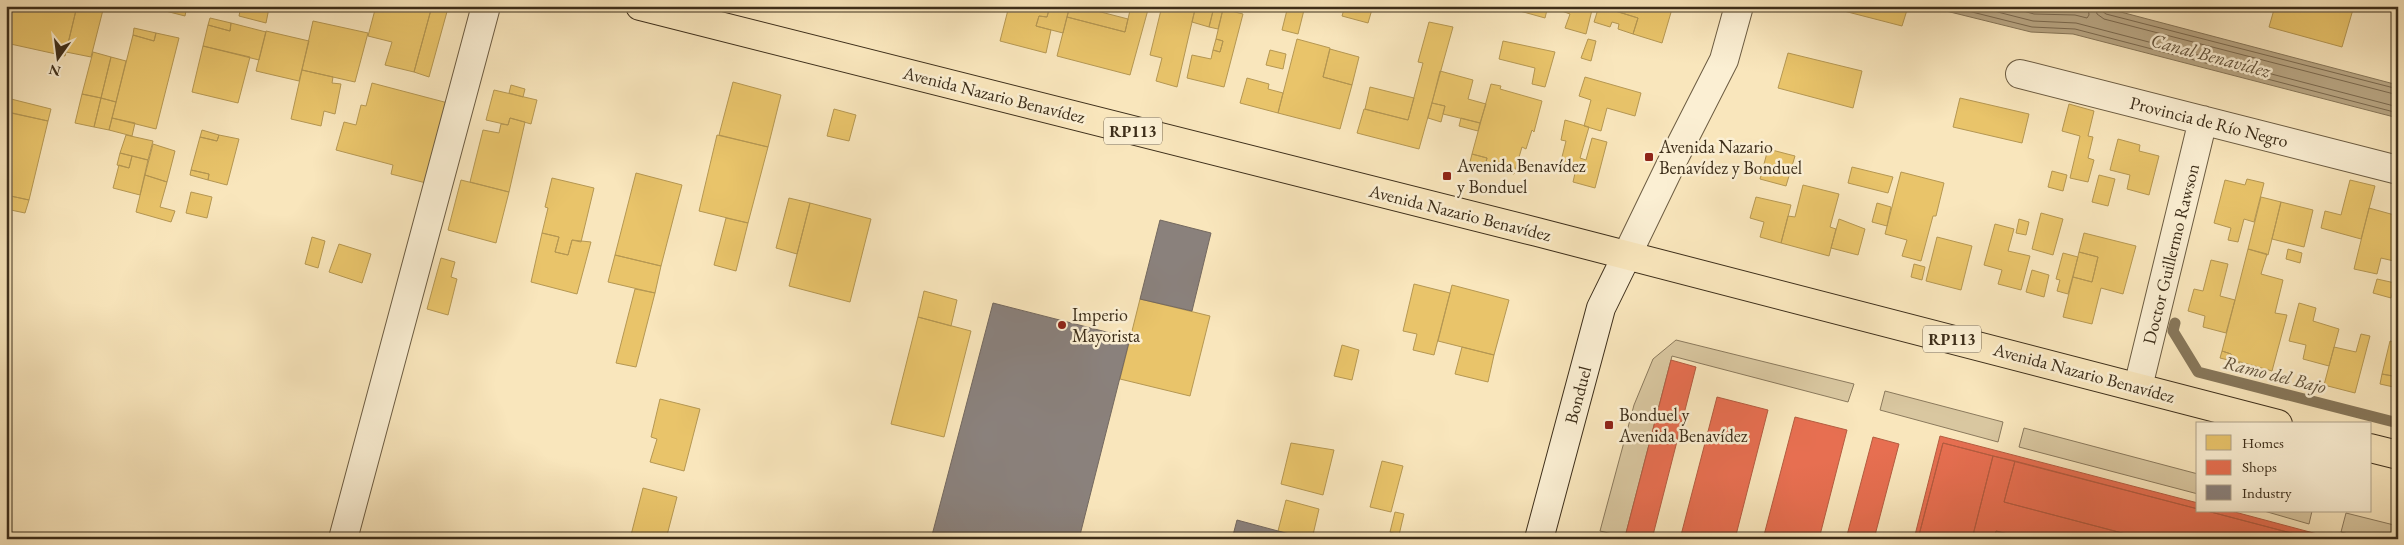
<svg xmlns="http://www.w3.org/2000/svg" width="2404" height="545" viewBox="0 0 2404 545" font-family="'EB Garamond',serif">
  <style>
    .green { fill: #d9c7a0; stroke: #8b7a5d }
    .water { fill: #b9a785; stroke: #87775a }
    .homes { fill: #e9c46a; stroke: #b59752 }
    .shops { fill: #e76f51; stroke: #b45c40 }
    .industry { fill: #8a817c; stroke: #73685f }
    .lines { fill: none; stroke-linecap: round; stroke-linejoin: round }
    .shore { stroke: #7b6a50; stroke-width: 1 }
    .stream { stroke: #87775a; stroke-width: 11 }
    .minor-casing { stroke: #6c5c42; stroke-width: 30 }
    .tertiary-casing { stroke: #6c5c42; stroke-width: 30 }
    .secondary-casing { stroke: #3d2e1a; stroke-width: 30 }
    .primary-casing { stroke: #3d2e1a; stroke-width: 30 }
    .minor { stroke: #fbefd3; stroke-width: 28 }
    .tertiary { stroke: #fbefd3; stroke-width: 28 }
    .secondary { stroke: #fbefd3; stroke-width: 28 }
    .primary { stroke: #f9e6bc; stroke-width: 28 }
    .poi-dot { fill: #8f2418; stroke: #fbefd3; stroke-width: 2 }
    .labels { text-anchor: middle; stroke-width: 5; stroke-linejoin: round; paint-order: stroke }
    .shield { fill: #fbefd3; stroke: #766852; stroke-width: 1 }
    .shield-label { font-size: 16px; font-weight: bold; fill: #3d2e1a }
    .street-label { font-size: 18px; fill: #3d2e1a; stroke: #fbefd3 }
    .poi-label { font-size: 18px; fill: #3d2e1a; stroke: #fbefd3; text-anchor: start }
    .water-label { font-size: 19px; font-style: italic; fill: #62523a; stroke: #fbefd3 }
  </style>
  <rect width="100%" height="100%" fill="#f9e6bc"/>
  <filter id="stains"><feTurbulence type="fractalNoise" baseFrequency=".004" numOctaves="4"/><feColorMatrix values="0 0 0 0 .2 0 0 0 0 .09 0 0 0 0 .02 0 0 0 .5 -.17"/></filter>
  <radialGradient id="worn" r=".72"><stop offset=".6" stop-color="#630" stop-opacity="0"/><stop offset="1" stop-color="#630" stop-opacity=".3"/></radialGradient>
  <path class="green" d="M1676 340 1854 384 1848 402 1672 356 1625 537 1600 531 1634 405 1653 359Z
    M1885 391 2003 422 1998 442 1880 410Z
    M2024 428 2198 474V494L2019 447Z
    M2264 511H2312L2309 524Z
    M2346 513 2398 526V539H2367L2341 532Z"/>
  <path class="water" d="M1943 6H2098L2398 85V118L2073 34 2031 32 1942 10Z"/>
  <path class="homes" d="M6 6H77L65 56 6 43Z
    M77 6H104L91 57 66 52Z
    M146 6H168L186 11 185 16Z
    M168 6H187L186 11Z
    M241 6 269 8 266 23 239 16Z
    M376 6H432L414 72 385 65 392 42 368 36Z
    M432 6 448 8 429 77 414 72Z
    M1009 6H1050L1047 17 1039 16 1036 26 1051 30 1046 53 1000 41Z
    M1050 6 1069 9 1063 33 1036 26 1039 16 1047 17Z
    M1070 6H1093V10L1128 19 1125 32 1067 17Z
    M1131 6H1149L1130 75 1057 56 1067 17 1125 32Z
    M1162 6H1184L1195 9 1177 87 1156 81 1162 58 1150 55Z
    M1196 6 1214 7 1209 27 1192 22Z
    M1245 6H1264L1263 11Z
    M1288 6H1305L1298 34 1282 30Z
    M1345 6H1373L1368 23 1342 16Z
    M1509 6H1548L1545 18 1509 8Z
    M1548 6H1593L1586 34 1565 28 1570 14Z
    M1599 6H1662L1672 9 1662 43 1633 34 1638 18Z
    M1599 6 1638 18 1633 34 1618 29 1619 24 1612 22 1610 27 1594 22Z
    M1841 6H1893L1907 10 1902 26 1840 10Z
    M2275 6H2354L2342 47 2269 27Z
    M1214 7 1223 9 1218 29 1209 27Z
    M1223 9 1243 14 1224 87 1187 78 1192 55 1211 59 1213 50 1220 52 1223 41 1216 39Z
    M210 18 231 23 230 31 208 25Z
    M313 21 368 33 355 82 302 70Z
    M1429 22 1453 27 1419 149 1357 133 1364 109 1408 120 1423 63 1418 62Z
    M231 23 266 32 259 60 203 46 208 25 230 31Z
    M134 28 156 33 154 41 133 35Z
    M266 31 309 41 299 81 256 71Z
    M156 33 179 38 156 129 112 118 133 35 154 41Z
    M1216 39 1223 41 1220 52 1213 50Z
    M1297 39 1330 48 1323 77 1352 85 1340 129 1278 113Z
    M1588 39 1596 41 1591 61 1581 58Z
    M1503 41 1555 52 1545 87 1532 84 1535 68 1499 59Z
    M203 46 250 57 238 103 192 92Z
    M1330 49 1359 57 1352 85 1323 77Z
    M1270 50 1286 54 1283 69 1266 65Z
    M93 52 111 57 101 98 82 94Z
    M1788 53 1862 71 1853 108 1778 88Z
    M111 57 126 61 116 102 101 98Z
    M302 70 333 77 332 83 341 84 335 114 324 111 321 126 291 119Z
    M1440 71 1473 80 1468 99 1486 104 1480 123 1443 114 1445 106 1432 103Z
    M1585 77 1641 93 1635 116 1607 108 1601 131 1584 126 1591 100 1579 96Z
    M1247 78 1269 84 1268 89 1283 93 1278 113 1240 103Z
    M733 82 781 95 768 147 719 135Z
    M372 83 448 103 426 183 391 174 393 165 336 150 344 122 356 125 361 105 366 106Z
    M1491 84 1501 86 1500 89 1542 101 1534 132 1532 130 1526 149 1522 147 1514 174 1485 166 1487 158 1472 154Z
    M511 85 525 89 523 97 509 93Z
    M1370 87 1414 98 1408 120 1365 109Z
    M494 90 537 100 531 124 510 118 508 125 486 120Z
    M82 94 101 98 94 127 75 123Z
    M101 98 116 102 109 130 94 127Z
    M1960 98 2029 114 2022 143 1953 127Z
    M11 99 51 109 48 121 8 112Z
    M1432 103 1445 106 1441 122 1428 118Z
    M2069 104 2094 111 2088 136 2093 137 2088 158 2094 160 2088 182 2070 178 2080 136 2062 131Z
    M834 109 856 115 849 141 827 136Z
    M6 112 48 121 29 200 6 195Z
    M112 118 135 123 132 136 109 130Z
    M510 118 525 122 509 192 470 182 483 130 499 133 501 124 508 125Z
    M1461 118 1480 123 1478 131 1459 126Z
    M1565 120 1589 127 1580 158 1586 160 1592 138 1607 142 1595 188 1573 182 1576 169 1560 165 1566 141 1561 140Z
    M202 130 219 135 217 141 200 137Z
    M126 135 153 141 148 160 120 153Z
    M219 135 239 139 227 185 208 180 209 174 191 170 200 137 217 141Z
    M717 135 768 147 748 223 699 211Z
    M2118 139 2140 145 2139 151 2159 156 2149 195 2127 189 2130 175 2110 170Z
    M153 144 175 151 167 182 145 175Z
    M1768 149 1795 156 1786 186 1760 179Z
    M120 153 132 156 129 168 117 165Z
    M1472 154 1487 158 1485 166 1470 162Z
    M132 156 148 160 140 195 113 188 119 165 129 168Z
    M1852 167 1893 177 1888 193 1848 183Z
    M191 170 209 174 208 180 190 175Z
    M2052 171 2067 175 2063 191 2048 187Z
    M1901 172 1944 183 1936 216H1933L1921 261 1902 256 1907 240 1885 234Z
    M636 173 682 185 661 266 615 255Z
    M145 175 167 182 160 207 175 211 171 222 136 212Z
    M2099 175 2115 179 2108 206 2092 202Z
    M552 178 594 188 581 242 572 240 568 255 555 252 559 237 542 233 548 208 545 207Z
    M2247 179 2264 183 2254 222 2244 219 2238 242 2228 240 2231 228 2214 223 2225 180 2245 185Z
    M461 180 509 192 496 243 448 230Z
    M2350 180 2375 186 2361 239 2321 228 2325 211 2341 215Z
    M1803 185 1839 194 1830 227 1836 229 1829 256 1781 243 1788 216 1795 217Z
    M191 192 212 197 207 218 186 213Z
    M6 195 29 200 25 213 6 209Z
    M1756 197 1791 205 1781 243 1760 237 1764 222 1750 218Z
    M2261 197 2281 202 2268 255 2248 249Z
    M789 198 810 203 797 254 776 248Z
    M2281 202 2313 210 2304 247 2272 239Z
    M810 203 871 219 850 302 789 286Z
    M1877 203 1891 207 1887 226 1872 222Z
    M2369 208 2398 216V262L2381 258 2377 274 2354 269Z
    M2041 213 2063 219 2053 255 2032 249Z
    M726 218 748 223 736 271 714 265Z
    M1839 219 1865 229 1858 255 1831 248Z
    M2019 219 2029 222 2026 235 2016 233Z
    M1995 224 2014 229 2008 251 2030 256 2021 290 1998 284 2002 270 1984 265Z
    M542 233 559 237 555 252 568 255 572 240 591 242 577 294 531 282Z
    M2084 233 2136 246 2123 294 2101 288 2092 324 2063 317 2073 277 2092 282 2098 257 2079 252Z
    M312 237 325 241 318 268 305 264Z
    M1937 237 1972 246 1961 290 1926 281Z
    M339 244 371 254 362 283 329 272Z
    M2248 249 2267 254 2261 274 2283 280 2275 313 2287 315 2272 371 2230 359 2231 354 2222 351Z
    M2288 249 2302 253 2300 263 2286 259Z
    M2079 252 2098 257 2092 282 2073 277Z
    M2063 253 2078 257 2068 294 2057 291 2060 280 2056 279Z
    M615 255 661 266 655 293 608 282Z
    M441 258 455 262 451 277 457 279 448 315 427 309Z
    M2211 260 2228 264 2220 296 2235 300 2226 333 2203 327 2205 316 2188 311 2194 289 2203 291Z
    M1914 264 1925 267 1922 280 1911 277Z
    M2032 270 2049 275 2044 297 2026 292Z
    M2377 279 2395 283 2391 298 2373 293Z
    M1414 284 1450 293 1434 355 1413 350 1417 334 1403 331Z
    M1452 285 1509 300 1494 355 1438 341Z
    M635 289 655 293 636 367 616 363Z
    M924 291 957 300 951 326 918 317Z
    M1140 299 1210 316 1190 396 1120 379Z
    M2299 303 2316 308 2313 321 2339 329 2329 366 2303 359 2306 345 2289 341Z
    M918 317 971 331 944 437 891 424Z
    M2361 334 2370 336 2355 393 2324 385 2334 347 2356 352Z
    M2390 341 2398 343V377L2382 374Z
    M1342 345 1359 350 1352 380 1334 376Z
    M1462 347 1494 355 1488 382 1455 374Z
    M2222 351 2231 354 2230 359 2240 363 2220 358Z
    M2382 374 2398 377V388L2380 384Z
    M660 399 700 409 684 471 650 462 657 439 651 437Z
    M1291 443 1334 450 1323 495 1281 484Z
    M1382 461 1403 466 1391 512 1370 507Z
    M643 488 677 497 666 539H630Z
    M1286 500 1319 509 1312 539 1278 531Z
    M1395 512 1404 514 1399 535 1390 532Z"/>
  <path class="shops" d="M1671 360 1696 367 1652 539H1631L1625 537Z
    M1717 397 1768 410 1735 539H1680Z
    M1795 417 1847 430 1819 539H1763Z
    M1940 436 2198 503V509L1943 443 1918 539H1914Z
    M1873 437 1899 444 1874 539H1846Z
    M1943 443 1993 456 1972 539H1918Z
    M1993 456 2015 461 2004 502 2145 539H2027L1996 531 1994 539H1972Z
    M2015 461 2198 509V511H2207L2306 537 2305 539H2145L2004 502Z
    M2207 511H2231L2336 539H2314Z
    M1996 531 2027 539H1994Z"/>
  <path class="industry" d="M1160 220 1211 233 1192 311 1140 299Z
    M993 303 1130 338 1079 539H931Z
    M1237 520 1278 531 1306 539H1232Z"/>
  <g class="lines">
    <path class="shore" d="M1948 6 2032 27 2075 29 2398 113
      M1974 6 2033 21 2076 23 2398 107
      M2005 6 2034 14 2075 15 2087 18 2089 15 2088 6
      M2095 6 2097 14 2104 19 2398 95
      M2102 6V11L2106 14 2398 89"/>
    <path class="stream" d="M2175 323 2173 331 2198 372 2398 423"/>
    <defs>
      <path id="minor" d="M2020 74 2398 170
        M2138 387 2203 120
        M343 539 486 6"/>
      <path id="tertiary" d="M1627 255 1672 162 1724 60 1739 6"/>
      <path id="secondary" d="M1539 539 1601 308 1627 255"/>
      <path id="primary" d="M640 6 1537 232 2278 424
        M2370 448 2398 455"/>
    </defs>
    <use href="#minor" class="minor-casing"/>
    <use href="#tertiary" class="tertiary-casing"/>
    <use href="#secondary" class="secondary-casing"/>
    <use href="#primary" class="primary-casing"/>
    <use href="#minor" class="minor"/>
    <use href="#tertiary" class="tertiary"/>
    <use href="#secondary" class="secondary"/>
    <use href="#primary" class="primary"/>
  </g>
  <g class="poi-dot">
    <rect x="1644" y="152" width="10" height="10" rx="2.5"/>
    <rect x="1442" y="171" width="10" height="10" rx="2.5"/>
    <circle cx="1062" cy="325" r="5"/>
    <rect x="1604" y="420" width="10" height="10" rx="2.5"/>
  </g>
  <g class="labels">
    <g class="shield">
      <rect x="1104" y="117.5" width="58" height="27" rx="4"/>
      <rect x="1923" y="325.5" width="58" height="27" rx="4"/>
    </g>
    <g class="shield-label">
      <text x="1133" y="137">RP113</text>
      <text x="1952" y="345">RP113</text>
    </g>
    <g class="street-label">
      <text transform="translate(994 95) rotate(14)" y="6">Avenida Nazario Benavídez</text>
      <text transform="translate(2209 122) rotate(14)" y="6">Provincia de Río Negro</text>
      <text transform="translate(1460 213) rotate(14)" y="6">Avenida Nazario Benavídez</text>
      <text transform="translate(2171 254) rotate(-76)" y="6">Doctor Guillermo Rawson</text>
      <text transform="translate(2084 373) rotate(15)" y="6">Avenida Nazario Benavídez</text>
      <text transform="translate(1578 395) rotate(-75)" y="6">Bonduel</text>
    </g>
    <g class="poi-label">
      <text x="1659" y="153">Avenida Nazario<tspan x="1659" dy="21">Benavídez y Bonduel</tspan></text>
      <text x="1457" y="172">Avenida Benavídez<tspan x="1457" dy="21">y Bonduel</tspan></text>
      <text x="1072" y="321">Imperio<tspan x="1072" dy="21">Mayorista</tspan></text>
      <text x="1619" y="421">Bonduel y<tspan x="1619" dy="21">Avenida Benavídez</tspan></text>
    </g>
    <g class="water-label">
      <text transform="translate(2211 55) rotate(15)" y="7">Canal Benavídez</text>
      <text transform="translate(2275 374) rotate(14)" y="7">Ramo del Bajo</text>
    </g>
  </g>
  <rect width="2404" height="545" fill="none" stroke="#f9e6bc" stroke-width="25"/>
  <rect x="8" y="8" width="2389" height="530" fill="none" stroke="#3d2e1a" stroke-width="2.5"/>
  <rect x="12" y="12" width="2379" height="520" fill="none" stroke="#3d2e1a"/>
  <rect x="2196" y="422" width="175" height="90" fill="#fbefd3" stroke="#afa289"/>
  <rect x="2206" y="435" width="25" height="15" fill="#e9c46a" stroke="#afa289"/>
  <text x="2242" y="448" font-size="15" fill="#3d2e1a">Homes</text>
  <rect x="2206" y="460" width="25" height="15" fill="#e76f51" stroke="#afa289"/>
  <text x="2242" y="472" font-size="15" fill="#3d2e1a">Shops</text>
  <rect x="2206" y="485" width="25" height="15" fill="#8a817c" stroke="#afa289"/>
  <text x="2242" y="498" font-size="15" fill="#3d2e1a">Industry</text>
  <g transform="translate(58 58) rotate(194)" stroke="#fbefd3" stroke-width="4" paint-order="stroke">
  <path d="M0-4L9 19L0 12L-9 19Z" fill="#3d2e1a"/>
  <text y="-8" font-size="14" font-weight="bold" text-anchor="middle" fill="#3d2e1a">N</text>
  </g>
  <rect width="100%" height="100%" filter="url(#stains)"/>
  <rect width="100%" height="100%" fill="url(#worn)"/>
</svg>
